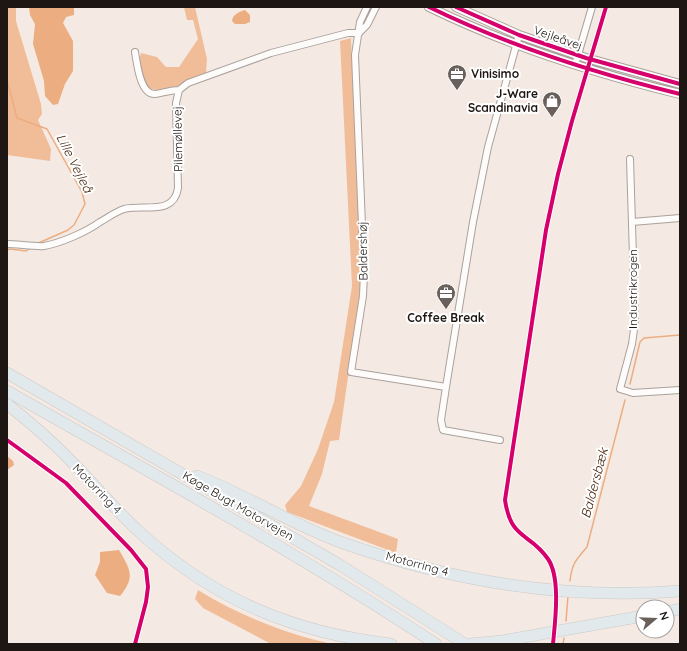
<svg xmlns="http://www.w3.org/2000/svg" width="687" height="651" viewBox="0 0 687 651" font-family="Quicksand,sans-serif">
  <style>
    .forest { fill: #f1bd98 }
    .water { fill: #ecad80 }
    .lines { fill: none; stroke-linecap: round; stroke-linejoin: round }
    .stream { stroke: #ecad80; stroke-width: 1.5 }
    .minor-casing { stroke: #a9a19c; stroke-width: 8 }
    .tertiary-casing { stroke: #a9a19c; stroke-width: 10 }
    .motorway-casing { stroke: #cec9c5; stroke-width: 12 }
    .minor { stroke: #fefcfb; stroke-width: 6 }
    .tertiary { stroke: #fefcfb; stroke-width: 8 }
    .motorway { stroke: #e1e9ec; stroke-width: 11 }
    .cycleway-casing { stroke: #fff; stroke-width: 6 }
    .cycleway { stroke: #d6006c; stroke-width: 4 }
    .labels { text-anchor: middle; stroke-width: 4; stroke-linejoin: round; paint-order: stroke }
    .street-label { font-size: 12px; fill: #1d1612; stroke: #fff }
    .poi-label { font-size: 12px; font-weight: bold; fill: #1d1612; stroke: #fff; text-anchor: start }
    .water-label { font-size: 13px; font-style: italic; fill: #46240a; stroke: #fff }
  </style>
  <rect width="100%" height="100%" fill="#f5eae3"/>
  <path class="forest" d="M7 7H16V21L41 104 42 114 38 120 51 149 50 161 7 155Z
    M184 7H195L207 59 206 73C188 81 165 96 146 87L139 61 141 53 157 57 166 67H179L198 39 193 20H187Z
    M351 38 361 279 358 307 339 440 330 441 322 474 309 506 398 539 396 553 287 512 285 505 301 486 318 449 334 402 352 286 340 41Z
    M198 590C240 616 284 633 332 644H271L203 608 195 599Z"/>
  <path class="water" d="M29 7H74V15L66 17 63 23 73 41V71L65 84 58 104 53 105 45 96 44 81 33 44 35 24 30 15Z
    M245 10 250 15V22L245 24H235L232 21C233 14 239 12 245 10Z
    M7 456 13 461 14 465 7 470Z
    M119 550C130 569 136 577 120 596L107 593 95 575 100 562V552Z"/>
  <g class="lines">
    <path class="stream" d="M7 80 17 118 47 129 82 192 85 204 74 225 68 230 34 245
      M7 250 10 249 26 251 32 247
      M630 384 640 342 644 338 680 335
      M570 581C572 563 576 560 587 547L625 400
      M566 621 568 596
      M563 644 564 638"/>
    <defs>
      <path id="minor" d="M367 7 360 22 355 55 364 273 363 296 351 372 446 387 473 222 488 147 519 35
        M359 33 367 25 376 7
        M135 52C137 63 140 95 155 94 163 93 171 90 179 90
        M575 65 592 7
        M630 159 635 322 632 344 620 389 633 393 680 390
        M632 222 680 218
        M7 244C17 244 36 247 44 246 61 243 86 232 100 222 109 217 115 212 124 209 144 204 174 216 178 188L176 103 179 90 188 83 271 53 348 33H359
        M446 387 441 420 443 430 500 440"/>
      <path id="tertiary" d="M429 7C509 46 594 73 680 94
        M456 7 519 35 586 58 680 84"/>
      <path id="motorway" d="M7 373 340 565 465 644
        M7 391C151 473 298 553 436 644
        M7 404C31 423 54 443 75 465 98 489 120 515 145 537 217 601 296 633 391 644
        M197 476C247 495 292 525 343 543 451 581 566 600 680 591
        M667 612 680 609
        M470 644 502 641 643 616"/>
    </defs>
    <use href="#minor" class="minor-casing"/>
    <use href="#tertiary" class="tertiary-casing"/>
    <use href="#motorway" class="motorway-casing"/>
    <use href="#minor" class="minor"/>
    <use href="#tertiary" class="tertiary"/>
    <use href="#motorway" class="motorway"/>
    <defs>
      <path id="cycleway" d="M429 7C509 46 594 73 680 94
        M456 7 519 35 586 58 680 84
        M7 440 66 483 131 550 146 569 148 587 146 602 135 644
        M553 644C555 622 561 578 548 559 530 532 511 541 505 500L546 230 558 174 572 121 606 7"/>
    </defs>
    <use href="#cycleway" class="cycleway-casing"/>
    <use href="#cycleway" class="cycleway"/>
  </g>
  <defs>
    <symbol id="office-pin" viewBox="-11 -11 22 30"><path d="M0 17L-7.5 6A9.5 9.5 0 1 1 7.5 6Z" fill="#69605b" stroke="#fff"/><path d="M-6-3h4V-5.5h4V-3h4V5H-6ZM-1-4.5V-3h2v-1.5ZM-6 0V1H6V0Z" fill="#fff"/></symbol>
    <symbol id="shop-pin" viewBox="-11 -11 22 30"><path d="M0 17L-7.5 6A9.5 9.5 0 1 1 7.5 6Z" fill="#69605b" stroke="#fff"/><path d="M-5-2.5h2.3a2.7 3.5 0 0 1 5.4 0H5L5.5 6h-11ZM-1.5-2.5h3a1.5 2.3 0 0 0-3 0Z" fill="#fff"/></symbol>
  </defs>
  <g fill-rule="evenodd">
    <use href="#office-pin" x="446" y="63" width="22" height="30"/>
    <use href="#shop-pin" x="541" y="90" width="22" height="30"/>
    <use href="#office-pin" x="435" y="282" width="22" height="30"/>
  </g>
  <g class="labels">
    <g class="street-label">
      <text transform="translate(558 38) rotate(19)" y="4">Vejleåvej</text>
      <text transform="translate(178 139) rotate(-91)" y="4">Pilemøllevej</text>
      <text transform="translate(363 251) rotate(-91)" y="4">Baldershøj</text>
      <text transform="translate(633 289) rotate(-90)" y="4">Industrikrogen</text>
      <text transform="translate(97 489) rotate(46)" y="4">Motorring 4</text>
      <text transform="translate(238 506) rotate(30)" y="4">Køge Bugt Motorvejen</text>
      <text transform="translate(417 564) rotate(15)" y="4">Motorring 4</text>
    </g>
    <g class="poi-label">
      <text x="471" y="78">Vinisimo</text>
      <text x="538" y="98" text-anchor="end">J-Ware<tspan x="538" dy="14">Scandinavia</tspan></text>
      <text x="446" y="322" text-anchor="middle">Coffee Break</text>
    </g>
    <g class="water-label">
      <text transform="translate(75 163) rotate(63)" y="5">Lille Vejleå</text>
      <text transform="translate(594 483) rotate(-75)" y="5">Baldersbæk</text>
    </g>
  </g>
  <rect width="687" height="651" fill="none" stroke="#1d1612" stroke-width="16"/>
  <g transform="translate(655 619) rotate(71)"><circle r="19" fill="#ffffff" stroke="#a5a2a0"/>
  <path d="M0-3L7 15L0 10L-7 15Z" fill="#69605b"/>
  <text y="-6" font-size="11" font-weight="bold" text-anchor="middle" fill="#1d1612">N</text>
  </g>
</svg>
